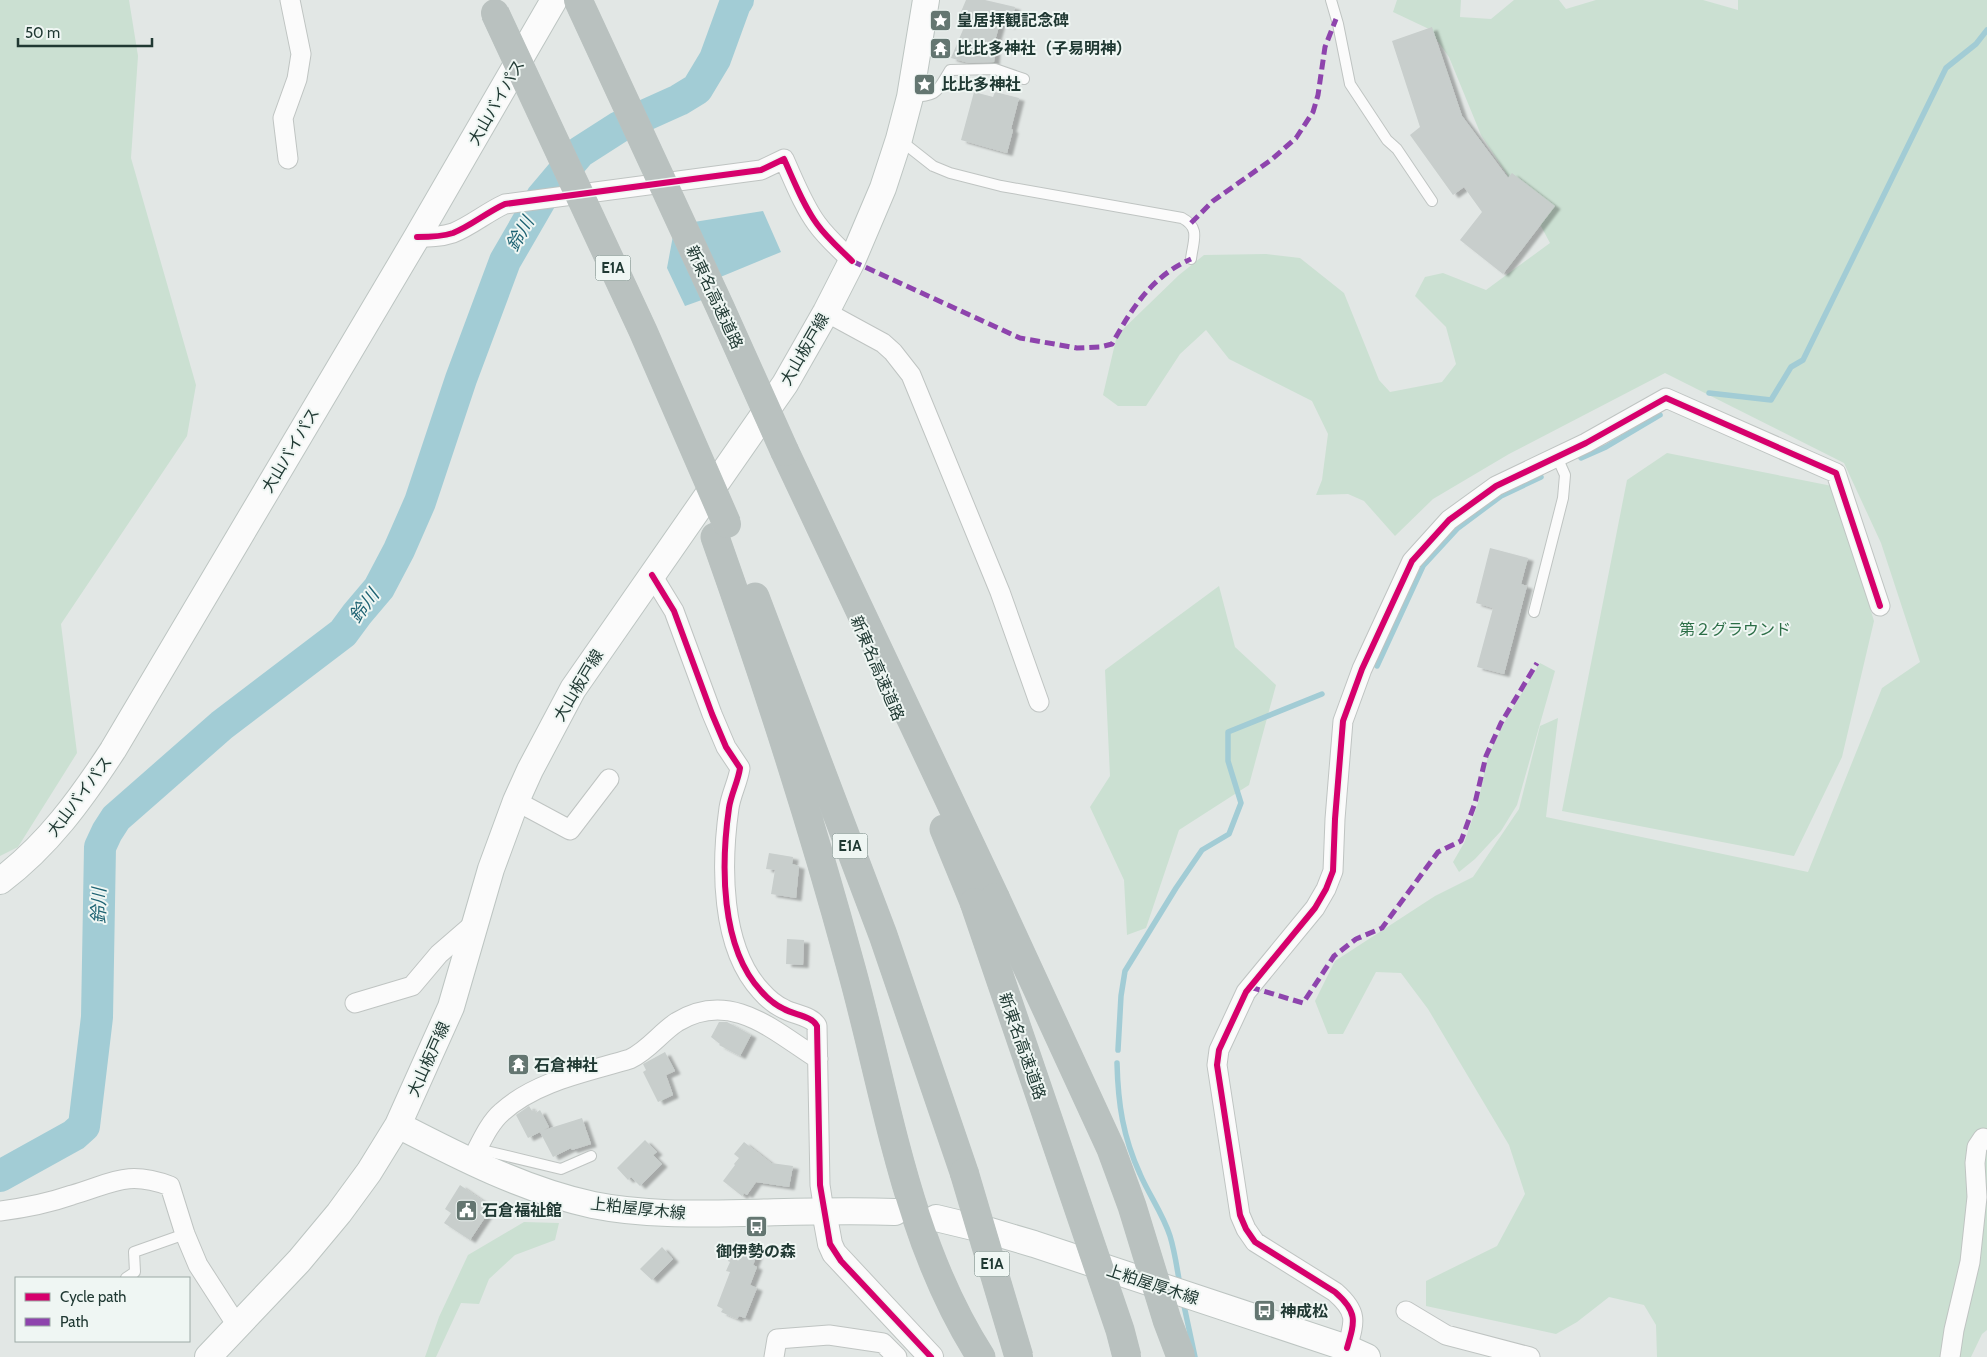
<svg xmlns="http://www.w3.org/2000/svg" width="1987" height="1357" viewBox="0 0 1987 1357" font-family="Cabin,'Noto Sans JP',sans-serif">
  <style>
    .green { fill: #cbe0d2 }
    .water { fill: #a2ccd5 }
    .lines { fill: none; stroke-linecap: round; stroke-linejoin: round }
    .stream { stroke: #a2ccd5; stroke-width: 5.5 }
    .river { stroke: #a2ccd5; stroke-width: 32 }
    .building { fill: #c8cecc; filter: url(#shadow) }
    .service-casing { stroke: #bfc4c2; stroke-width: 12 }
    .minor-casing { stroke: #bfc4c2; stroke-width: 21 }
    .tertiary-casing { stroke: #bfc4c2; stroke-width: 26 }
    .secondary-casing { stroke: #bdc5c2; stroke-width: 28 }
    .motorway-casing { stroke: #bbc3c1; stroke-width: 29 }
    .service { stroke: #fbfbfb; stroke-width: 10 }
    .minor { stroke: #fbfbfb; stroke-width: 19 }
    .tertiary { stroke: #fbfbfb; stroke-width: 24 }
    .secondary { stroke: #fbfbfb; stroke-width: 26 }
    .motorway { stroke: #b9c1bf; stroke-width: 28 }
    .motorway-bridge-casing { stroke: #bbc3c1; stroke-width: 29; stroke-linecap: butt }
    .motorway-bridge { stroke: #b9c1bf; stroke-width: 28 }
    .quiet { stroke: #8e44ad; stroke-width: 5; stroke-dasharray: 10 5; stroke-linecap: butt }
    .cycleway-casing { stroke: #eff6f3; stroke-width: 9 }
    .cycleway { stroke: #d6006c; stroke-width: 6 }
    .labels { text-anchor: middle; stroke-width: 4; stroke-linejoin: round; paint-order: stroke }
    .shield { fill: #eff6f3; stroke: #5e726d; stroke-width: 1 }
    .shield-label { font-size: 15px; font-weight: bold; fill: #203933 }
    .poi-label { font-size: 16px; font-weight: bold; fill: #203933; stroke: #eff6f3; text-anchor: start }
    .street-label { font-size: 16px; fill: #203933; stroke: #eff6f3 }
    .park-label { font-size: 16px; fill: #2c6e47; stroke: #eff6f3 }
    .water-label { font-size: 18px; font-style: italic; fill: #1d6272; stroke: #eff6f3 }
  </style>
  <defs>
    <filter id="shadow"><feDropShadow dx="5.5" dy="3" stdDeviation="1" flood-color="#0004"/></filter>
  </defs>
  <rect width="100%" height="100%" fill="#e2e7e5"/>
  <path class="green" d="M0 0H129L138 56 131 158 196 385 187 436 61 624 77 753 18 847 0 856Z
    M1397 0H1461L1460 17 1491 19 1514 0H1559L1566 9 1596 0H1703L1738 10V0H1987V1330L1982 1334 1971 1357H1657L1656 1325 1644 1305 1609 1297 1577 1322 1556 1334 1426 1306V1281L1497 1246 1525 1194 1509 1145 1428 1009 1401 973 1376 972 1343 1034H1328L1315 1001 1335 961 1435 896 1473 877 1519 809 1540 726 1558 718 1546 817 1808 872 1882 688 1920 662 1881 543 1844 463 1665 373 1509 454 1433 499 1395 536 1364 501 1348 494 1316 495 1322 480 1328 434 1312 401 1229 359 1206 330 1180 354 1146 406H1118L1103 395 1117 335 1179 275 1204 255 1266 254 1300 258 1344 293 1379 380 1390 392 1442 382 1456 364 1446 327 1415 296 1425 277 1443 273 1486 290 1550 243 1542 228 1481 135 1449 57 1429 29 1393 12Z
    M1667 453 1832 486 1874 621 1842 757 1794 856 1562 811 1627 480Z
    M1219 586 1235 647 1276 685 1249 785 1179 830 1146 928 1127 935 1124 880 1090 807 1110 776 1105 670Z
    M1540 663 1555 671 1517 805 1501 831 1475 859 1459 872 1453 862 1464 843 1478 803 1488 756 1504 723Z
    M524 1222 559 1223 555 1240 515 1255 489 1279 479 1304 461 1303 436 1357H425L439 1317 468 1255Z"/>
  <path class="water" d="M763 211 781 252 718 278 724 292 685 306 667 268 675 225Z"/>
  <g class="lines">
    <path class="stream" d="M1709 393 1771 400 1791 367 1803 360 1946 68 1976 44 1987 30
      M1581 458 1606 447 1660 415
      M1377 666 1423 566 1458 528 1501 496 1541 477
      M1118 1050 1121 996 1125 971 1176 888 1202 850 1229 834 1241 803 1228 761V732L1322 694
      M1117 1063C1118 1104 1123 1137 1140 1174 1149 1195 1163 1214 1170 1236 1175 1252 1177 1269 1180 1285
      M1183 1301 1195 1357"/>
    <path class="river" d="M0 1176 74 1135 84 1126 97 1017 100 847 107 832 116 818 222 725 343 633 357 614 379 588 399 550 420 502 461 379 505 261 542 197 580 152 619 127 679 100 697 89 715 59 735 4 738 0"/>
  </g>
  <path class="building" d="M966 0H985L1015 7 1010 26 1000 23 992 51H995L994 62 969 63 951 58 965 25 957 21Z
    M1432 27 1462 116 1508 178 1512 173 1555 206 1503 274 1460 240 1482 212 1464 187 1453 195 1410 135 1420 127 1392 41Z
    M974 92 993 97 995 92 1019 98 1011 129 1013 130 1007 153 961 140Z
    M1490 548 1528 558 1521 584 1527 586 1504 674 1477 667 1493 608 1476 603Z
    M769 853 793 857 792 864 799 866 796 898 771 894 775 870 766 869Z
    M787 939 804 940 803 965 786 964Z
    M719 1022H727L751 1035 740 1056 719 1045 720 1044 711 1037Z
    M665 1052 675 1071 666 1075 673 1095 658 1102 643 1072 646 1070 643 1064Z
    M529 1106 532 1111 535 1110 536 1113 540 1110 549 1127 544 1130 582 1118 591 1144 572 1150 571 1148 553 1157 540 1132 528 1138 516 1115Z
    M645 1140 657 1152 653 1155 662 1164 640 1186 631 1177 628 1180 617 1168Z
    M744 1142 771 1163 793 1166 789 1187 756 1182 747 1195 744 1193 742 1196 723 1181 735 1165 734 1164 739 1158 734 1154Z
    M460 1185 492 1207 470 1240 444 1223 451 1213 445 1209Z
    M734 1246 757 1255 753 1265 757 1267 750 1285 757 1288 745 1318 739 1316 737 1319 721 1312 723 1309 717 1306 730 1272 726 1271 730 1262 728 1261Z
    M662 1247 673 1259 652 1280 640 1269Z"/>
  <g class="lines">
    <defs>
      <path id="service" d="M1331 0 1338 24 1350 84 1387 140 1397 149 1432 201
        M910 97C938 96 936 93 950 70L995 69 1024 79
        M900 140 933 166 950 173 1001 186 1182 218C1201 228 1193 241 1191 259
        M1534 612 1563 498 1565 475 1557 457
        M478 1149 561 1169 591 1156
        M126 1278 135 1272 134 1252 185 1234"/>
      <path id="minor" d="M288 159 283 118 297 79 301 54 290 0
        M417 237C429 237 441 237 453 233 471 226 487 212 505 204L761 170 784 159C794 181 803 205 817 224 827 238 840 249 852 261
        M826 312 883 343 893 352 911 375 1000 592 1039 702
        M652 575 674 611 712 714 726 747 740 768C738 782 731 794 729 808 721 864 720 947 761 991 768 999 775 1005 784 1009 795 1015 812 1016 817 1026L820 1185 824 1211
        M516 801 570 830 609 779
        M355 1003 412 986 439 954 476 922
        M471 1161C480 1145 488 1124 502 1112 536 1081 587 1072 630 1059 649 1050 660 1033 677 1022 731 989 774 1031 818 1059
        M0 1211C24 1208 49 1203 72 1195 113 1183 127 1170 170 1186L185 1234 198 1265 238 1327
        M1406 1311 1446 1335 1530 1357
        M1347 1348C1355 1321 1358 1312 1335 1292L1255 1242 1246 1229 1240 1215 1217 1065 1219 1050 1246 992 1315 908 1326 889 1333 871 1335 819 1343 721 1362 669 1412 561 1449 520 1496 486 1586 443 1666 398 1836 473 1880 606
        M774 1357 777 1339 829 1335 883 1343 897 1357
        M1950 1357 1954 1330 1970 1262 1977 1197 1975 1163 1977 1147 1983 1138"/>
      <path id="tertiary" d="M824 1211 830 1244 834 1253 931 1357"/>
      <path id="secondary" d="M0 881C48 845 81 799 113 750L417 237 554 0
        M398 1125C460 1157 524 1190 593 1205 643 1215 693 1214 744 1213 794 1212 844 1210 895 1212
        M936 1218 990 1231 1034 1244 1347 1348 1367 1357
        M208 1357 299 1261 339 1213 369 1172 398 1125 451 1007 491 869 516 801 530 770 573 689 785 384 826 312 852 261 883 188 899 139 910 97 926 0"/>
      <path id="motorway" d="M785 452 995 897
        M715 537C765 678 811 820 850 964 887 1096 905 1239 981 1357
        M755 597 883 935 964 1172
        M944 829 974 902"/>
    </defs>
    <use href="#service" class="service-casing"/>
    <use href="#minor" class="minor-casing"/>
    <use href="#tertiary" class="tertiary-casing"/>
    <use href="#secondary" class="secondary-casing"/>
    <use href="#motorway" class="motorway-casing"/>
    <use href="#service" class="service"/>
    <use href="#minor" class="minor"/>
    <use href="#tertiary" class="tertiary"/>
    <use href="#secondary" class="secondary"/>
    <use href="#motorway" class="motorway"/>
    <defs>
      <path id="motorway-bridge" d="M578 0 720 307 785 452
        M495 13 643 331 727 524
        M995 897 1111 1149 1132 1206 1167 1320 1181 1357
        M974 902 1120 1330 1127 1357
        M964 1172 1019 1357"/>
    </defs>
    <use href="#motorway-bridge" class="motorway-bridge-casing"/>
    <use href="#motorway-bridge" class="motorway-bridge"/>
    <path class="quiet" d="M1191 223 1213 201 1271 160 1296 138 1313 112 1318 95 1325 47 1336 19
      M852 261 1020 338 1077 348 1100 347 1112 344C1132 308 1152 276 1191 259
      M1250 987 1303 1003 1334 956 1356 939 1382 928 1438 852 1461 841 1475 803 1486 756 1501 723 1537 663"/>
    <defs>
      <path id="cycleway" d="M417 237C429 237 441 237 453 233 471 226 487 212 505 204L761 170 784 159C794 181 803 205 817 224 827 238 840 249 852 261
        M652 575 674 611 712 714 726 747 740 768C738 782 731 794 729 808 721 864 720 947 761 991 768 999 775 1005 784 1009 795 1015 812 1016 817 1026L820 1185 830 1244 841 1261 931 1357
        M1347 1348C1355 1321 1358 1312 1335 1292L1255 1242 1246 1229 1240 1215 1217 1065 1219 1050 1246 992 1315 908 1326 889 1333 871 1335 819 1343 721 1362 669 1412 561 1449 520 1496 486 1586 443 1666 398 1836 473 1880 606"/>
    </defs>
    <use href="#cycleway" class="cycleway-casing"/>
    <use href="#cycleway" class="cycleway"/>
  </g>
  <defs>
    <symbol id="sight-square" viewBox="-11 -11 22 22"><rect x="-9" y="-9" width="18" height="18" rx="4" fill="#647671" stroke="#eff6f3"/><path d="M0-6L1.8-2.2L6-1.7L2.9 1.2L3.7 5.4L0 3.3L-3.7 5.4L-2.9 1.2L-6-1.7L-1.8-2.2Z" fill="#fff"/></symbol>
    <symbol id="temple-square" viewBox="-11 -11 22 22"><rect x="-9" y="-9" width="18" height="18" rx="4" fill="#647671" stroke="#eff6f3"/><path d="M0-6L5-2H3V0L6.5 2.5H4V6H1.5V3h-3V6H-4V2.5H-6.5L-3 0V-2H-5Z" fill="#fff"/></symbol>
    <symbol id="civic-square" viewBox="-11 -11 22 22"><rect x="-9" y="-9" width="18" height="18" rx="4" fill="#647671" stroke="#eff6f3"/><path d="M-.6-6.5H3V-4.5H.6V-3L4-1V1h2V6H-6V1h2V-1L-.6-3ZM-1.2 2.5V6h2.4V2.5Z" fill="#fff"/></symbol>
    <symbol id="bus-square" viewBox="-11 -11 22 22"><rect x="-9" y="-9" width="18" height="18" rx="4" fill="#647671" stroke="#eff6f3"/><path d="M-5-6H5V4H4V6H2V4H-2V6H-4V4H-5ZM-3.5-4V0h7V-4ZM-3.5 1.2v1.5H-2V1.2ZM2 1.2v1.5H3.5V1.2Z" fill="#fff"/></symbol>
  </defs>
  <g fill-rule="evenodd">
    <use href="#sight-square" x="928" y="8" width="25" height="25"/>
    <use href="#temple-square" x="928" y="36" width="25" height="25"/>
    <use href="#sight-square" x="912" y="72" width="25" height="25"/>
    <use href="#temple-square" x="506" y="1052" width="25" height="25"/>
    <use href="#civic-square" x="454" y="1198" width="25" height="25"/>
    <use href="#bus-square" x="744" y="1214" width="25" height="25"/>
    <use href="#bus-square" x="1252" y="1298" width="25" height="25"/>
  </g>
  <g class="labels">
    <g class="shield">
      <rect x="595.5" y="255.5" width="35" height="25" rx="4"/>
      <rect x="832.5" y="833.5" width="35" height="25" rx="4"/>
      <rect x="974.5" y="1251.5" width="35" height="25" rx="4"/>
    </g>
    <g class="shield-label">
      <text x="613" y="273">E1A</text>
      <text x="850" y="851">E1A</text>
      <text x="992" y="1269">E1A</text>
    </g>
    <g class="poi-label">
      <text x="957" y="26">皇居拝観記念碑</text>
      <text x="956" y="54">比比多神社（子易明神）</text>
      <text x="941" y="90">比比多神社</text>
      <text x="534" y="1071">石倉神社</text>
      <text x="482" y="1216">石倉福祉館</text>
      <text x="756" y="1257" text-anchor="middle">御伊勢の森</text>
      <text x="1280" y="1317">神成松</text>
    </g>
    <g class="street-label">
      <text transform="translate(496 102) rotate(-60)" y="6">大山バイパス</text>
      <text transform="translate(715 297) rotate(65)" y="6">新東名高速道路</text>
      <text transform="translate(804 349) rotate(-60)" y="6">大山板戸線</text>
      <text transform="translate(290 450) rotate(-59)" y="6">大山バイパス</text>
      <text transform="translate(878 668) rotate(67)" y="6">新東名高速道路</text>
      <text transform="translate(578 685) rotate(-59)" y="6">大山板戸線</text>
      <text transform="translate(79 796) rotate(-53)" y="6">大山バイパス</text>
      <text transform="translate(1023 1046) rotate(71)" y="6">新東名高速道路</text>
      <text transform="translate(428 1059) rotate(-66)" y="6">大山板戸線</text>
      <text transform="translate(638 1208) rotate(6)" y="6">上粕屋厚木線</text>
      <text transform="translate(1153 1284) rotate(18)" y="6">上粕屋厚木線</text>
    </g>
    <g class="park-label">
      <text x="1735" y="635">第２グラウンド</text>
    </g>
    <g class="water-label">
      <text transform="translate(520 234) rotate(-60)" y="6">鈴川</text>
      <text transform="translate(364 606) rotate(-53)" y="6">鈴川</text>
      <text transform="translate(99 906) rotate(-89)" y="6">鈴川</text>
    </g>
  </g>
  <rect x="15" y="1277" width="175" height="65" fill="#eff6f3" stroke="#9caaa6"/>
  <rect x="25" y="1293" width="25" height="8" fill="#d6006c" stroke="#9caaa6"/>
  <text x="60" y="1302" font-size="15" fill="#203933">Cycle path</text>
  <rect x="25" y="1318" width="25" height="8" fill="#8e44ad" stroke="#9caaa6"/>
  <text x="60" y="1327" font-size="15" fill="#203933">Path</text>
  <path d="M18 38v8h134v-8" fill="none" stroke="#203933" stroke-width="2.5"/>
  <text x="25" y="38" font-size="15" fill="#203933" stroke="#eff6f3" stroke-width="4" paint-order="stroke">50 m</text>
</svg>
